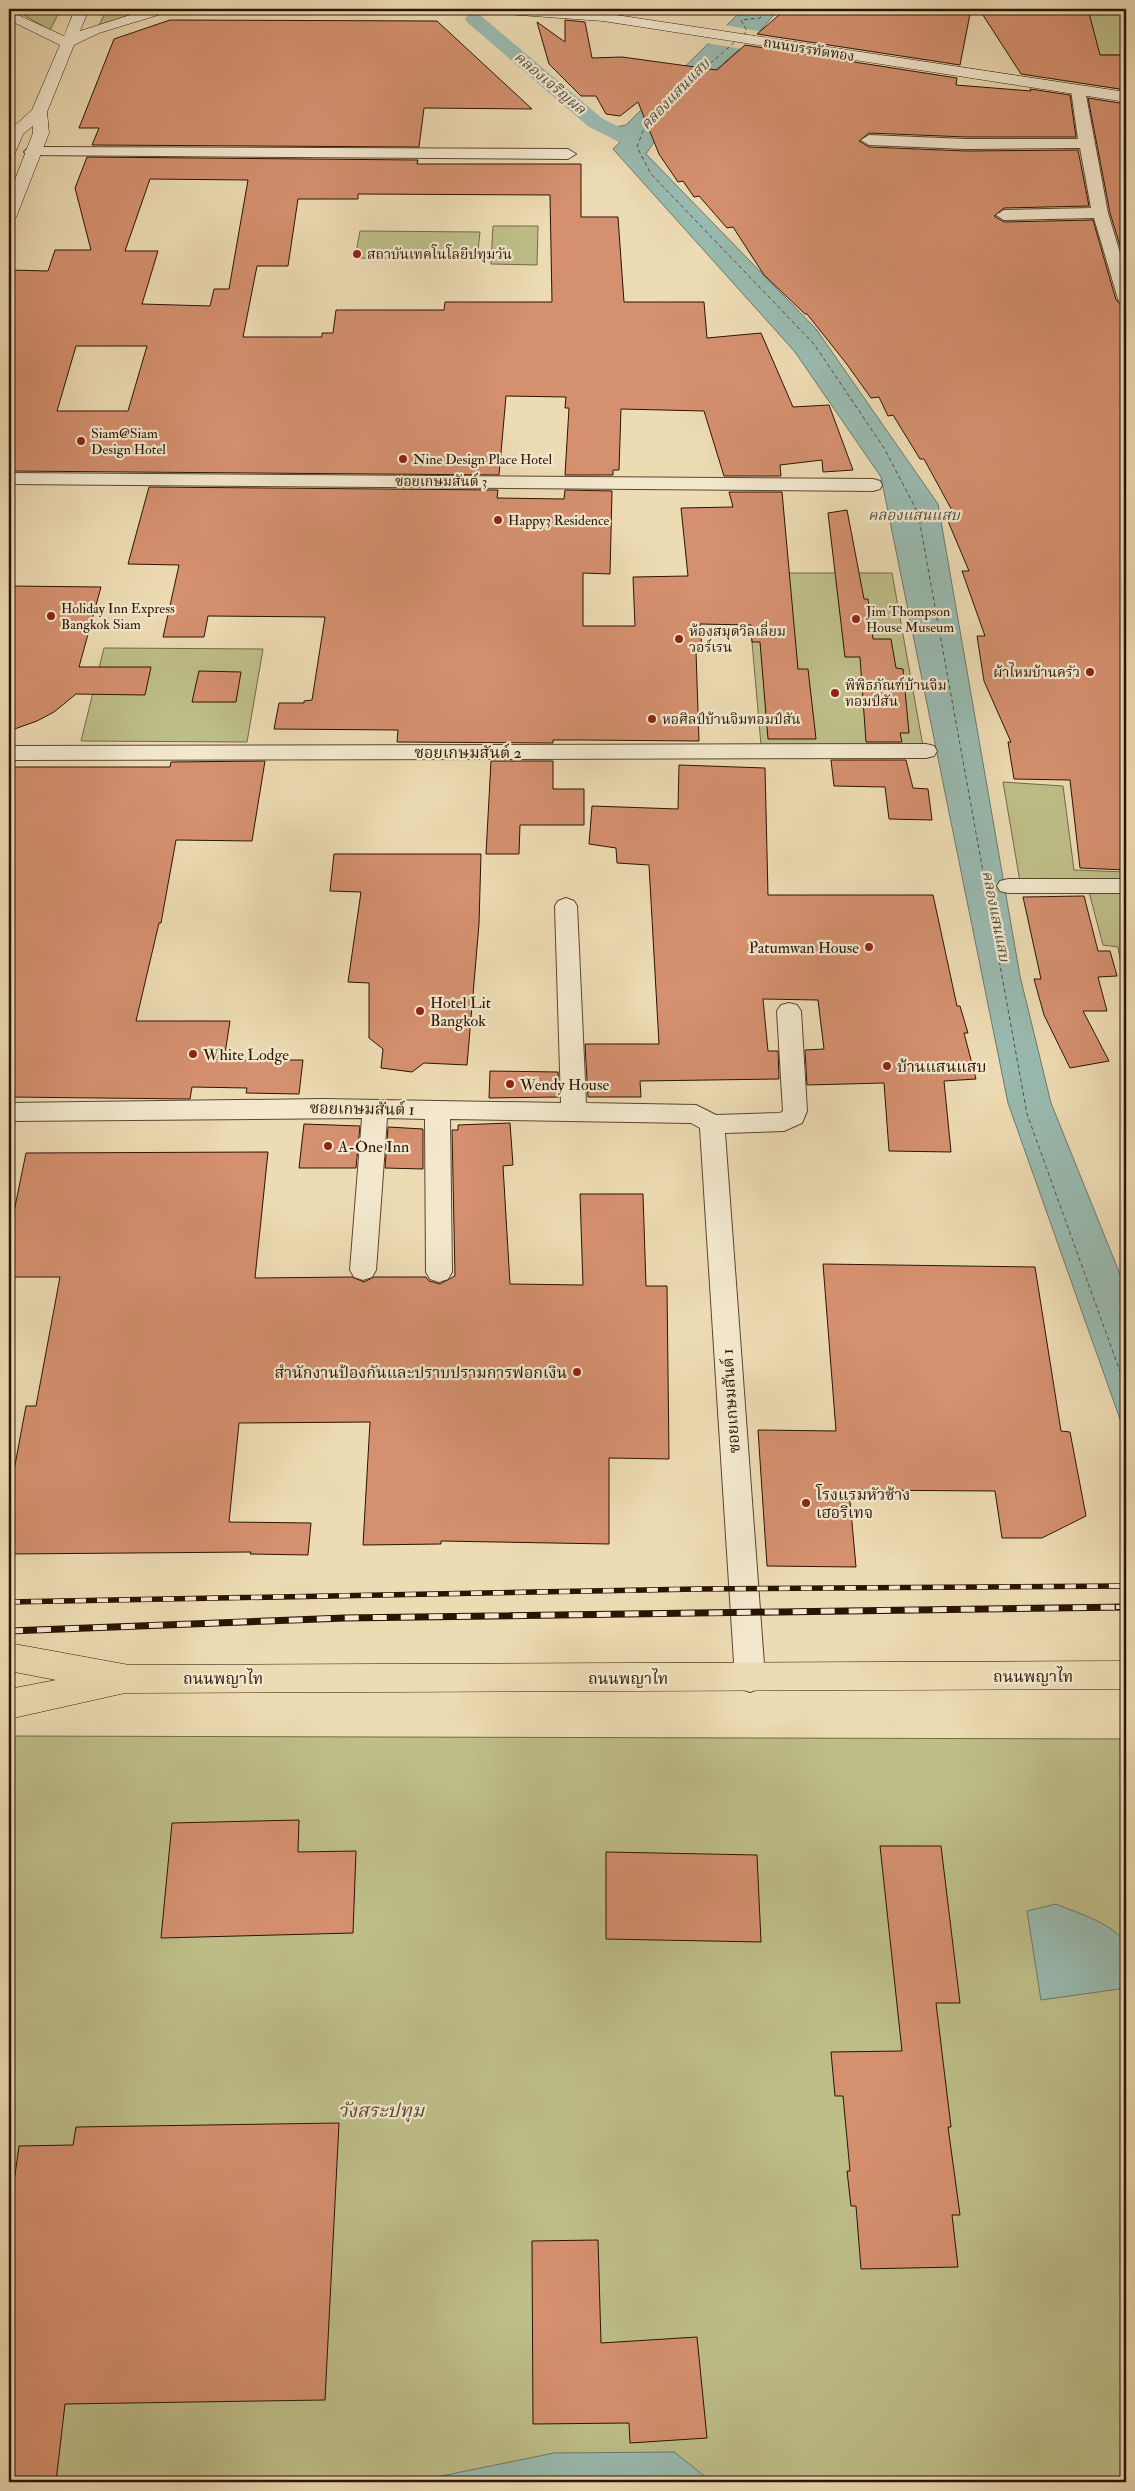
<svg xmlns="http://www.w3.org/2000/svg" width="1135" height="2491" viewBox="0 0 1135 2491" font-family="'IM FELL Double Pica','Noto Serif Thai',serif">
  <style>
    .green { fill: #bebe89; stroke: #746946 }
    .water { fill: #99bbb1; stroke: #6d786c }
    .pier { fill: #eddbb3 }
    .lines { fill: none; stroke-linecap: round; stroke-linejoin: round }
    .canal { fill: #99bbb1; fill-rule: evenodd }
    .ferry { stroke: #514e41; stroke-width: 1; stroke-dasharray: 4 3; stroke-linecap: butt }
    .building { fill: #d5906f; stroke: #2a1404; fill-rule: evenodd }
    .street-casing { stroke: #5b4630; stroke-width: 2 }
    .secondary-casing { stroke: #2a1404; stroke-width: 1 }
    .primary-casing { stroke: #2a1404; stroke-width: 1 }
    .street { fill: #f3e8ce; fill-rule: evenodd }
    .secondary { fill: #f3e8ce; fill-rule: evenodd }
    .primary { fill: #eddbb3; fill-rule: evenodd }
    .rail-far1-casing { stroke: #2a1404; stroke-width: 5.5 }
    .rail-casing { stroke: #2a1404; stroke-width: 7 }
    .rail-far1 { stroke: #f3e8ce; stroke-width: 4; stroke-dasharray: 11; stroke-linecap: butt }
    .rail { stroke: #f3e8ce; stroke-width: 5; stroke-dasharray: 14; stroke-linecap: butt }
    .poi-dot { fill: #8f2418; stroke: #f3e8ce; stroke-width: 2 }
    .labels { text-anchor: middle; stroke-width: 4.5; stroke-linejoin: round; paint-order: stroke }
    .far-street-label { font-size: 14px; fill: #2a1404; stroke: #f3e8ce }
    .far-poi-label { font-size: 14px; fill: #2a1404; stroke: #f3e8ce; text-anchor: start }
    .far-water-label { font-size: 15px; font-style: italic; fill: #514e41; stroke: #f3e8ce }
    .street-label { font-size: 16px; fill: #2a1404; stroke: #f3e8ce }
    .poi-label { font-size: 16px; fill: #2a1404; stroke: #f3e8ce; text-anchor: start }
    .near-park-label { font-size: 19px; font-style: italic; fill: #56472c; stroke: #f3e8ce }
  </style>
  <rect width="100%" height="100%" fill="#eddbb3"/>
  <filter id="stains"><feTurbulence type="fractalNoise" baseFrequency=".004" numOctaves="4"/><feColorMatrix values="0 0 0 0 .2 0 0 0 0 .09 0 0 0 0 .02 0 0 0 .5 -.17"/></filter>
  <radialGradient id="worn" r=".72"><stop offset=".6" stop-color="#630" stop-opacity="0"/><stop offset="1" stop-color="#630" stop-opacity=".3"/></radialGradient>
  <path class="green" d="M13 9 60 10 50 30Z
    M107 9 147 10 99 25Z
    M1088 9H1126V55H1096L1090 53Z
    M493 226H538L537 265 491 264Z
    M360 231 480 232 477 260 355 258Z
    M746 573H892L923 746 761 745Z
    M104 648 263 649 247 742 81 741Z
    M1003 782 1063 786 1074 870 1126 872V882H1020Z
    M1089 892H1126V964H1121L1118 947 1103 945Z
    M9 1736 1126 1739V2482H9Z"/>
  <path class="water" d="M743 9H779L760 31 684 98 646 154 816 329 938 504 1020 976 1051 1103 1126 1289V1436L1008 1103 881 477 795 352 613 149 620 142 599 130 626 125Z
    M1056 1904C1077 1913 1116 1924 1126 1945V1988L1041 2000 1027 1911Z
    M674 2452 712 2482H412L554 2453Z"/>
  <path class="pier" d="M725 25 763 32 742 49 707 43Z"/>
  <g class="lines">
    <path class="canal" d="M474 14 480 15 603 119 638 136 640 140 638 144H624L589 127 468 23 465 19 468 15Z"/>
    <path class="ferry" d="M743 35 747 31 741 20 760 18 767 9
      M705 68 736 41
      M648 125 643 131 637 147 651 174 814 344 884 448 918 513 1027 1114 1126 1388"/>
  </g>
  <path class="building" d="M786 9H888L926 14 929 9H971L960 65 757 34Z
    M979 9H1088L1100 55H1126V90L1021 74Z
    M170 20 437 21 532 109 424 108 419 147 92 145 99 128H79L114 39Z
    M565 20 585 22 592 58 622 57 717 70 745 45 957 78 956 85 1031 91 1030 89 1070 95 1076 137H966L869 133 859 141 869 147 966 151 1078 150 1089 206 1004 208 994 216 1004 222 1093 220 1116 300 1122 305 1126 318V870L1080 868 1070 780 1014 779 1008 742H1011L984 681 977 636H985L962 571H969L945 514H954L924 459H920L893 415 888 416 879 397 871 398 846 363 807 314H805L764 275 733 227 727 228 699 196 694 197 683 181 678 182 659 154 638 102 620 116 606 114 596 96H581L549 64 537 22 565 42Z
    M1088 98 1126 104V265L1110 213Z
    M87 157 418 160 417 164H581V217H618L624 302H704L707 338 761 333 793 407 829 405 853 470 823 472 822 460 780 465 781 476H724L704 411 621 409 619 470H613V475H565L569 408H565L566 397 506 396 499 475 9 471V270L48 271 55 250H91L75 188ZM150 179 248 180 229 289H214L210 306 142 304 158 251H125ZM358 194 550 195 552 302H445L444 310H336L333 333H322V337H243L257 266H288L298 199H358ZM76 346H147L128 411H57Z
    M149 487 498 490 497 498 564 499 565 490 612 491 610 574 583 573V626H635L633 577 688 576 681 508 733 507 729 492H782L798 669H808L816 739H768L760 642H752L751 625 700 624 702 651H696L699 741 582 740H553V743L397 742 398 730 274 729 279 703H304V701L312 700 325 617 208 616 204 637H163L179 565 128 564Z
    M847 510 864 599H868L873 639H891L896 668 903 669 909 733H900L902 742H866L860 657H845L828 513Z
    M9 586 101 587 79 667H151L145 695 76 694 54 712 37 721 9 731Z
    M199 671 241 672 236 702H192Z
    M831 760H906L913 788 928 789 932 820 889 819 885 787 834 786Z
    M265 761 252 841 176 840 161 923H159L136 1021H230L224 1060H303L299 1094 246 1093 247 1088 192 1087 190 1099 9 1097V767H170L171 762Z
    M491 761H553V789H584V825H520L519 854H486Z
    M679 765 765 768 768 895H933L957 1006H960L968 1033H964L976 1079 944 1081 951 1152 889 1151 884 1083 807 1085 805 1050 824 1049 818 1000 763 999 768 1051H778L779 1079 640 1081 641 1097H588L585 1044H659L649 865 617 863 616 848 589 844 592 806 678 809Z
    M334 854H481L479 924 467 1065 424 1063 412 1072 381 1068 383 1049 369 1038V983L348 982 361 892 330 891Z
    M1084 896 1098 951H1110L1117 976 1098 977 1107 1011H1083L1109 1061 1070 1068 1044 1015 1034 979H1041L1023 897Z
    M490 1071 558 1072 559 1097 489 1098Z
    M510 1123 513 1165 503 1166 510 1284 583 1285 580 1194H643L646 1286H667L669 1459 609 1458V1544L441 1541V1544L363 1545 370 1422 239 1423 229 1522 311 1523 308 1555 250 1554 251 1552 9 1554V1497L26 1406H36L60 1277H9V1236L26 1153 268 1152 255 1278 352 1277 364 1282 374 1277H426L429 1281 440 1284 455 1276 452 1130H458V1125Z
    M304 1124 360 1126 356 1168H299Z
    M388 1127 423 1129V1169L385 1168Z
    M823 1264 1035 1267 1061 1431 1070 1432 1086 1516 1042 1538H1002L995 1491 849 1490 856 1567 767 1566 758 1430 836 1431Z
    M299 1820 298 1852 356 1851 353 1933 161 1938 172 1823Z
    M880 1846H941L960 2003H936L951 2127H948L960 2215H952L958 2267 861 2269 856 2206H851L847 2171H850L843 2096H835L831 2052 902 2051Z
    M606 1852 757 1855 761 1942 606 1939Z
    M339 2123 325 2400 65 2404 56 2482H9V2218L19 2146 73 2145 76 2127Z
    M598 2240 601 2343 697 2337 707 2438 630 2443 629 2423 533 2424 532 2241Z"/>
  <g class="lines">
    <defs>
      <path id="street" d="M1078 86 1085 90 1108 213 1126 273V304L1120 303 1118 299 1094 218 1004 220 996 215 1004 210 1091 208 1080 148 966 149 869 145 861 140 869 135 966 139H1078L1071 90Z
        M32 147 568 149 576 154 568 159 27 155 24 152 27 149Z
        M9 473 873 479 880 481 882 485 880 489 873 491 9 484Z
        M926 744 934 746 937 751 934 756 926 758 9 760V746Z
        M1008 879H1126V893H1008L1000 891 997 886 1000 881Z
        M566 898 574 901 577 906 586 1103 696 1105 716 1115 780 1113 783 1111 777 1011 781 1005 789 1003 797 1005 801 1011 807 1111 802 1123 784 1131 725 1133 765 1678 761 1688 750 1692 739 1688 735 1678 700 1128 691 1123 450 1119 452 1272 448 1279 439 1282 430 1279 426 1272 425 1119 387 1118 376 1270 372 1277 363 1280 354 1277 350 1270 362 1118 9 1121V1103L323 1099 561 1103 555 906 558 901Z"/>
      <path id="secondary" d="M75 9H89L80 31 149 9H170L168 12 99 33 74 45 47 112 49 133 17 215 15 219 9 220V195L33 133V126L23 134 15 153 9 155V131L32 110 60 45 9 20V11L64 36Z
        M484 9H548L603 13 1126 92V102L603 21 491 13Z"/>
      <path id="primary" d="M9 1643 129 1665 1126 1661V1689L125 1693 9 1719V1689L56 1680 9 1671Z"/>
    </defs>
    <use href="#street" class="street-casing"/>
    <use href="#secondary" class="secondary-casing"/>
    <use href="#primary" class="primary-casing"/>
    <use href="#street" class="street"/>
    <use href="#secondary" class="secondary"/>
    <use href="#primary" class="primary"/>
    <defs>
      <path id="rail-far1" d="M9 1602 699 1589 1126 1586
        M1116 1607H1126"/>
      <path id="rail" d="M9 1631 345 1618 1126 1607"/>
    </defs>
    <use href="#rail-far1" class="rail-far1-casing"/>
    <use href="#rail" class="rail-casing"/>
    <use href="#rail-far1" class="rail-far1"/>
    <use href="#rail" class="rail"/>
  </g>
  <g class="poi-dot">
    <circle cx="357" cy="254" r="5"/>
    <circle cx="81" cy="441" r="5"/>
    <circle cx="403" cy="459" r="5"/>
    <circle cx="498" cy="520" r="5"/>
    <circle cx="51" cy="616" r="5"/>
    <circle cx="856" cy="619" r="5"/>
    <circle cx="679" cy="639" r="5"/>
    <circle cx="1090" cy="672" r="5"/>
    <circle cx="835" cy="693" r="5"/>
    <circle cx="652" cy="719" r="5"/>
    <circle cx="869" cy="947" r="5"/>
    <circle cx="420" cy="1011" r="5"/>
    <circle cx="193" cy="1054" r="5"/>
    <circle cx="887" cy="1066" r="5"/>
    <circle cx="510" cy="1084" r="5"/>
    <circle cx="328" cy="1146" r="5"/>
    <circle cx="577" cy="1372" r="5"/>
    <circle cx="806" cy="1503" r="5"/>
  </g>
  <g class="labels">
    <g class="far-street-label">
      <text transform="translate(809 49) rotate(9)" y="5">ถนนบรรทัดทอง</text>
      <text x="441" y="486">ซอยเกษมสันต์ 3</text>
    </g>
    <g class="far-poi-label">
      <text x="367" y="259">สถาบันเทคโนโลยีปทุมวัน</text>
      <text x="91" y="438">Siam@Siam<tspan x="91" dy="16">Design Hotel</tspan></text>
      <text x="413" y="464">Nine Design Place Hotel</text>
      <text x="508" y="525">Happy3 Residence</text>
      <text x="61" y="613">Holiday Inn Express<tspan x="61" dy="16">Bangkok Siam</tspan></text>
      <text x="866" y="616">Jim Thompson<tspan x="866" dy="16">House Museum</tspan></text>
      <text x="689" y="636">ห้องสมุดวิลเลี่ยม<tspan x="689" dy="16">วอร์เรน</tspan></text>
      <text x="1080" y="677" text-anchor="end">ผ้าไหมบ้านครัว</text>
      <text x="845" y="690">พิพิธภัณฑ์บ้านจิม<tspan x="845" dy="16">ทอมป์สัน</tspan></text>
      <text x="662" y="724">หอศิลป์บ้านจิมทอมป์สัน</text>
    </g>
    <g class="far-water-label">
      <text transform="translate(550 83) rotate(40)" y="5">คลองเจริญผล</text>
      <text transform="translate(675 94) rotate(-46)" y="5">คลองแสนแสบ</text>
      <text x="914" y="520">คลองแสนแสบ</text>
      <text transform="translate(996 916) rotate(79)" y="5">คลองแสนแสบ</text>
    </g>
    <g class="street-label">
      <text x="468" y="758">ซอยเกษมสันต์ 2</text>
      <text transform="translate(362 1108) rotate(1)" y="6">ซอยเกษมสันต์ 1</text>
      <text transform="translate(730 1401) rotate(-94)" y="6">ซอยเกษมสันต์ 1</text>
      <text x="1033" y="1682">ถนนพญาไท</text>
      <text x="223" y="1684">ถนนพญาไท</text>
      <text x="628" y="1684">ถนนพญาไท</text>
    </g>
    <g class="poi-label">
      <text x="859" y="953" text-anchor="end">Patumwan House</text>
      <text x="430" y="1008">Hotel Lit<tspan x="430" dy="18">Bangkok</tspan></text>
      <text x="203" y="1060">White Lodge</text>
      <text x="897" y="1072">บ้านแสนแสบ</text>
      <text x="520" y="1090">Wendy House</text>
      <text x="338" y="1152">A-One Inn</text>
      <text x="567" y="1378" text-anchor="end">สำนักงานป้องกันและปราบปรามการฟอกเงิน</text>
      <text x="816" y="1500">โรงแรมหัวช้าง<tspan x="816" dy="18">เฮอริเทจ</tspan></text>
    </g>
    <g class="near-park-label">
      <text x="381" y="2117">วังสระปทุม</text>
    </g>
  </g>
  <rect width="1135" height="2491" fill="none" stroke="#eddbb3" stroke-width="30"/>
  <rect x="10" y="10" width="1115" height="2471" fill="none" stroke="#2a1404" stroke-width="2.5"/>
  <rect x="15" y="15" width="1105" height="2461" fill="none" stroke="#2a1404"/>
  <rect width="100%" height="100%" filter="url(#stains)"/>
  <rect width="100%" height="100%" fill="url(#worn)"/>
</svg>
